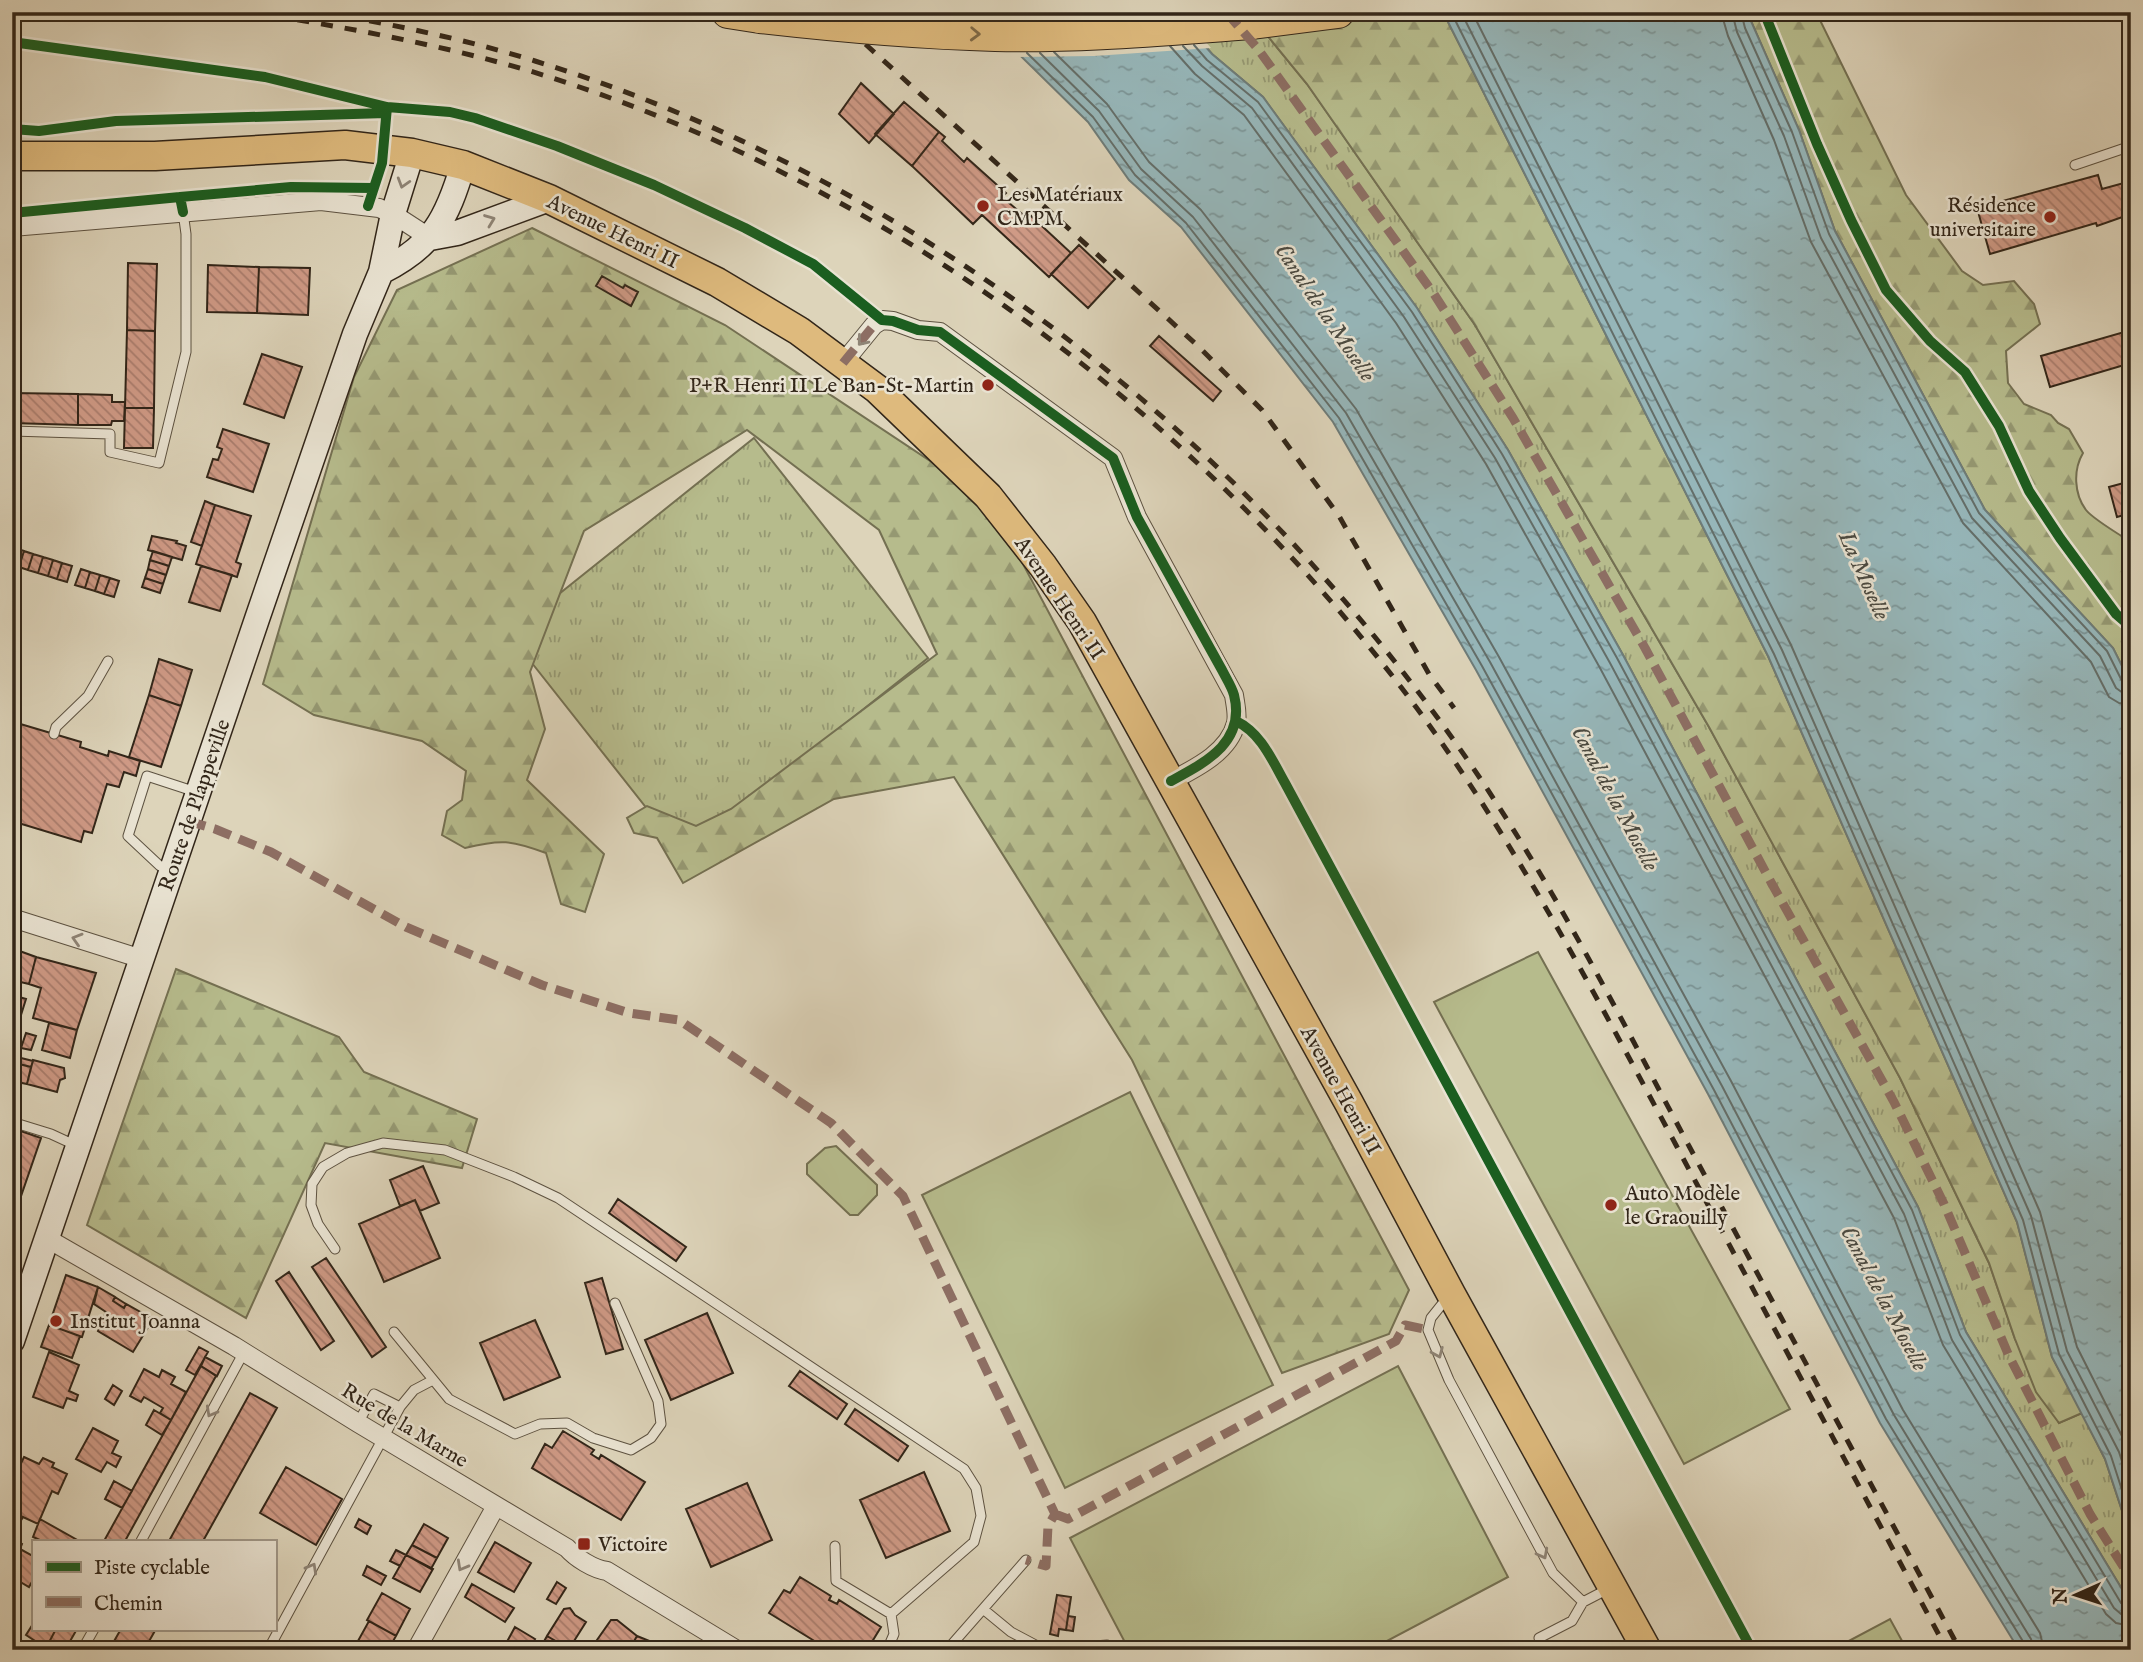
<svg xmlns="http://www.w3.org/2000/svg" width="2143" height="1662" viewBox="0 0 2143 1662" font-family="'IM FELL English',serif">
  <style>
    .grass { fill: url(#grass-tufts); stroke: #747052; stroke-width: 2 }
    .forest { fill: url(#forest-firs); stroke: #747052; stroke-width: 2 }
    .pitch { fill: #b6bb8c; stroke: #747052; stroke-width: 2 }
    .water { fill: url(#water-ripples); stroke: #6e7c79; stroke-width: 2 }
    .pier { fill: #ddd4ba }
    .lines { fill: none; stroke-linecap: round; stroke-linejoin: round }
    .shore { stroke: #646e69; stroke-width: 2 }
    .building { fill: url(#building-back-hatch); stroke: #322619; stroke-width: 2 }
    .lane-casing { stroke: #5d5241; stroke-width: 11 }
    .street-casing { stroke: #5d5241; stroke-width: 20 }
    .secondary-casing { stroke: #322619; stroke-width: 27 }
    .primary-casing { stroke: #322619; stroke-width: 31 }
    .highway-casing { stroke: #322619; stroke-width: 34 }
    .lane { stroke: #e9e3d2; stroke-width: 9 }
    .street { stroke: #e9e3d2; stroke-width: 18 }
    .secondary { stroke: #e9e3d2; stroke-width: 24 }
    .primary { stroke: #deba7d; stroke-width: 28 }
    .highway { stroke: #deba7d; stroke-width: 32 }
    .rail { stroke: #322619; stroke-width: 5; stroke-dasharray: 12 12; stroke-linecap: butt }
    .highway-bridge-casing { stroke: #322619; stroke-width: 34; stroke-linecap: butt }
    .highway-bridge { stroke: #deba7d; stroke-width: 32 }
    .quiet { stroke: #8d6e63; stroke-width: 9; stroke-dasharray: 18 9; stroke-linecap: butt }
    .cycleway-casing { stroke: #e9e3d2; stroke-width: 15 }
    .cycleway { stroke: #1b5e20; stroke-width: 10 }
    .oneway { stroke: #7f6946 }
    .oneway2 { stroke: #8e8476 }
    .poi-dot { fill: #8f2418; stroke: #e9e3d2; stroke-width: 2.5 }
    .labels { text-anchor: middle; stroke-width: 5; stroke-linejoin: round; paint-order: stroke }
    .poi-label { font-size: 21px; fill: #322619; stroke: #e9e3d2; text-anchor: start }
    .street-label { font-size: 21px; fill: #322619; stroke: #e9e3d2 }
    .water-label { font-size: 23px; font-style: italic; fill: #4b4a41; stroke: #e9e3d2 }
  </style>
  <defs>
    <pattern id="grass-tufts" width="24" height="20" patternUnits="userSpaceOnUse" patternTransform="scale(1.75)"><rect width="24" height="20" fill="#b6bb8c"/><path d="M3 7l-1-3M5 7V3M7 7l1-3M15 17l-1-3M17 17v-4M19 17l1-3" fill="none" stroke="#959872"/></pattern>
    <pattern id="forest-firs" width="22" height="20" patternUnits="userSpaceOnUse" patternTransform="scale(1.75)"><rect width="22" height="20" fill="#b6bb8c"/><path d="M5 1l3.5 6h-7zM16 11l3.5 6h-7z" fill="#959872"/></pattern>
    <pattern id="water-ripples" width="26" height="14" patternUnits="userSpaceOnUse" patternTransform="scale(1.75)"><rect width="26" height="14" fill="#96b6b9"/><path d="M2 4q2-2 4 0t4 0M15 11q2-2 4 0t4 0" fill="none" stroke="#7b9496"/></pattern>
    <pattern id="building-back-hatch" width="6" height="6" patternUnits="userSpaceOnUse" patternTransform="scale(1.75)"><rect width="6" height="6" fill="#cf9a86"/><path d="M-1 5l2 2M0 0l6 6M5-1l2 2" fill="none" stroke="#a97d6d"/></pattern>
  </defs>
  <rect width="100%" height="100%" fill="#ddd4ba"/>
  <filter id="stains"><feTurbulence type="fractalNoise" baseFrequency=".00286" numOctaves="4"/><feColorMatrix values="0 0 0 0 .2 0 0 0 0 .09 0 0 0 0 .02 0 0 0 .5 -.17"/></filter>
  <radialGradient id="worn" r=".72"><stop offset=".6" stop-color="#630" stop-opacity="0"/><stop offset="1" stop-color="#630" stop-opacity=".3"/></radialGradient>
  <path class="grass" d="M1176 12H1248L1307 84 1475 325 1709 727 1900 1078 1989 1263 2015 1339 2059 1423 2082 1413 2105 1459 2131 1538V1604L1966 1332 1918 1207 1623 655 1508 450 1417 308 1263 97 1212 54Z
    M754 438 928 658 682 853 509 634Z"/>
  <path class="forest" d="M1248 12H1443L1768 656 2017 1222 2052 1357 2082 1413 2059 1423 2036 1392 2015 1339 1989 1263 1900 1078 1709 727 1475 325 1307 84Z
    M1747 12H1816L1906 195 1962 271 1983 285 2014 281 2034 304 2040 324 2006 351 2008 383 2024 404 2051 415 2058 423 2069 429 2083 453C2073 470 2074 494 2086 510 2093 519 2120 535 2131 542V684L2113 648 1985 510 1835 231 1799 130Z
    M532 228 725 325 989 500 1409 1290 1389 1334 1282 1373 1132 1060 954 777 834 799 683 883 657 838 634 833 627 818 647 806 696 826 731 809 937 654 879 530 747 430 584 531 530 672 545 729 527 780 604 854 585 912 561 904 546 853C511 840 501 839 465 848L442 835 447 811 462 800 466 771 422 741 314 715 263 684 354 377 397 290Z
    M176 969 339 1037 364 1072 477 1119 462 1168 325 1143 246 1318 87 1225Z"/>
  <path class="pitch" d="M1538 952 1790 1409 1684 1464 1434 1002Z
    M1130 1092 1273 1385 1065 1488 922 1195Z
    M836 1146 877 1185V1195L858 1215H850L807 1174V1164L825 1148Z
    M1398 1366 1508 1577 1370 1650H1129L1070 1538Z
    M1890 1619 1907 1650H1849L1845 1643Z"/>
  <path class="water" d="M976 12H1175L1212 54 1263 97 1417 308 1508 450 1623 655 1918 1207 1966 1332 2131 1604V1650H2019L1880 1423 1708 1094 1476 670 1333 422 1181 227 1129 180 1088 122Z
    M1443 12H1747L1799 130 1835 231 1985 510 2113 648 2131 684V1538L2105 1459 2052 1357 2017 1222 1768 656Z"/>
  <path class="pier" d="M972 12H1180L1211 48 1094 56 1017 57Z
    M1440 12H1499L1443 20Z"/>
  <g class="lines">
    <path class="shore" d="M1451 12 1774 654 2023 1220 2059 1354 2111 1456 2131 1518
      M1461 12 1782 650 2031 1216 2067 1351 2119 1452 2131 1489
      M1472 12 1791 645 2040 1212 2077 1347 2131 1454
      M1721 12 1728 36 1774 140 1811 242 1963 523 2091 662 2109 697 2119 703 2131 704
      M1732 12 1737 32 1784 136 1821 238 1972 518 2100 656 2116 688 2123 693 2131 694
      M1741 12 1745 28 1792 132 1829 234 1979 513 2107 651 2122 681 2131 685
      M1194 45 1207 60 1258 102 1412 312 1502 454 1617 658 1912 1210 1960 1335 2121 1603 2131 1607
      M1170 46 1195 74 1244 115 1396 323 1486 464 1600 668 1894 1218 1943 1345 2106 1614 2116 1623 2131 1626
      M1183 46 1202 66 1252 108 1404 317 1495 458 1610 663 1904 1214 1952 1340 2114 1608 2121 1614 2131 1615
      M1054 52 1107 104 1149 162 1201 210 1356 409 1499 657 1731 1081 1903 1410 2040 1633 2044 1650
      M1027 53 1093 117 1135 175 1186 223 1339 418 1482 666 1714 1090 1886 1419 2024 1643 2025 1650
      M1040 53 1099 111 1141 169 1193 217 1346 413 1490 662 1722 1086 1894 1415 2031 1639 2034 1650"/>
  </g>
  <path class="building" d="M861 83 894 114 869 143 839 114Z
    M904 102 939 132 912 166 875 134Z
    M939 132 945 137 942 141 964 162 967 158 1006 193 1002 197 1027 218 1030 215 1071 253 1049 277 982 215 973 224 912 166Z
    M2098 175 2102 189 2131 181V214L2097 226 2096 223 1990 254 1977 208Z
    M1079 245 1115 279 1088 308 1051 274Z
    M128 263 157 264 155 331 127 330Z
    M208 265 259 267 257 313 207 312Z
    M259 267 310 268 308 315 257 313Z
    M602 276 623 288 625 285 638 292 631 306 596 286Z
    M127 330 155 331 154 408H125Z
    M2131 330V363L2050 387 2041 356Z
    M1159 336 1221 391 1213 401 1150 346Z
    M262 354 302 367 284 418 244 404Z
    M12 393 78 394V425L12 423Z
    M78 394 112 395V402H125L124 421H112L111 425H78Z
    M125 408H154L153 448H124Z
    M223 429 269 444 253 492 207 477 213 459 218 460 222 449 217 447Z
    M2131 481V513L2117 517 2109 487Z
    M205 501 215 505 202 546 191 542Z
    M215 505 251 516 236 562 241 564 237 577 196 564Z
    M152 536 177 541 176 543 186 546 182 560 148 550Z
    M14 548 24 551 19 567 12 565Z
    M24 551 33 554 28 570 19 567Z
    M153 551 172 557 169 566 150 560Z
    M33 554 43 557 38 573 28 570Z
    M43 557 53 560 48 576 38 573Z
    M53 560 62 563 57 579 48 576Z
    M150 560 169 566 166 575 148 569Z
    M62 563 72 566 67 582 57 579Z
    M201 566 232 575 220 611 189 602Z
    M81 569 90 572 85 588 75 585Z
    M148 569 166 575 163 584 145 578Z
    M90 572 100 575 95 591 85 588Z
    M100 575 110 578 104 594 95 591Z
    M110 578 119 581 114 597 104 594Z
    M145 578 163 584 160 593 142 587Z
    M159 659 192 670 181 706 149 695Z
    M149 695 181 706 161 767 129 757Z
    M17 723 81 742 80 747 108 756 109 751 140 761 136 776 124 772 119 787 107 784 92 833 84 831 81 842 15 822V819L12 818V740Z
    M14 949 36 957 29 984 12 980Z
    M36 957 96 973 77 1030 33 1018 41 988 29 984Z
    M12 995 26 999 21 1015 12 1012Z
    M13 1012 21 1015 17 1031 12 1030Z
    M49 1023 77 1030 70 1058 42 1050Z
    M26 1033 36 1036 31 1050 21 1048Z
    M17 1057 33 1061 31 1067 15 1063Z
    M33 1060 64 1068 65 1078 60 1080 57 1092 27 1084Z
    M12 1062 31 1067 27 1084 12 1081Z
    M12 1128 41 1138 20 1199 12 1197Z
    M423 1166 439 1203 420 1211 415 1200 400 1206 390 1180Z
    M618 1199 686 1247 676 1261 609 1213Z
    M415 1200 440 1258 384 1282 359 1224Z
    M326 1258 386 1347 372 1357 312 1267Z
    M289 1272 334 1341 321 1350 276 1281Z
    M66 1275 98 1287 82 1337 49 1325Z
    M602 1278 623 1349 606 1354 585 1283Z
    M98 1287 115 1297 113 1301 124 1308 126 1304 153 1319 133 1352 98 1331 106 1312 94 1304Z
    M115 1297 126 1304 124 1308 113 1301Z
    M707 1313 733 1373 671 1400 645 1340Z
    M535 1320 560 1377 504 1400 480 1343Z
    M49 1325 80 1336 72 1358 41 1347Z
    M199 1347 208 1352 195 1375 186 1370Z
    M49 1352 79 1365 69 1391 78 1395 76 1401 67 1398 63 1408 33 1397Z
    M205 1357 222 1366 217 1376 201 1366Z
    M201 1366 216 1376 125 1541H104Z
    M144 1369 159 1377 162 1370 175 1377 171 1384 186 1392 171 1420 160 1413 163 1408 144 1397 141 1402 130 1396Z
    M800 1371 847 1404 837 1419 789 1386Z
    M113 1385 122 1391 114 1405 105 1399Z
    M250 1393 277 1408 203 1541H169Z
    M855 1409 908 1446 898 1461 845 1424Z
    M154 1410 171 1420 162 1435 146 1425Z
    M93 1428 118 1441 112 1453 121 1457 116 1467 107 1462 101 1472 76 1459Z
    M563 1431 594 1450 591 1454 599 1459 601 1455 645 1482 621 1520 532 1468 545 1444 552 1448Z
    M24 1457 39 1464 43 1458 54 1463 52 1467 67 1474 58 1494 52 1491 38 1524 12 1512V1476L13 1473 16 1474Z
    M286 1467 342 1499 316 1545 260 1513Z
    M924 1472 950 1531 886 1558 860 1500Z
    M114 1481 132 1491 122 1508 105 1499Z
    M747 1483 772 1540 711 1567 686 1509Z
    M12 1512 23 1517 12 1536Z
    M40 1519 79 1541H42L33 1537Z
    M359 1519 371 1526 367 1534 355 1527Z
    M424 1524 448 1538 437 1558 412 1545Z
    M12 1538 22 1544 20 1549 33 1556V1580L29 1587 12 1577Z
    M495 1542 531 1563 514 1592 478 1572Z
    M412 1545 437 1558 431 1569 406 1555Z
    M396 1550 406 1555 400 1566 390 1561Z
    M406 1555 433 1569 420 1592 393 1578Z
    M367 1566 386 1576 381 1585 363 1575Z
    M800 1577 831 1596 829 1600 837 1604 839 1600 881 1627 867 1650H833L823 1643 821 1645 769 1613 784 1590 790 1593Z
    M557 1582 566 1588 556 1604 547 1599Z
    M472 1584 514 1608 505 1622 465 1597Z
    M382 1593 410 1609 396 1636 367 1620Z
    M1057 1595 1071 1597 1066 1630 1059 1629 1058 1636 1050 1634Z
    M570 1608 575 1615 586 1622 569 1649 547 1636 564 1609Z
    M1068 1616 1075 1617 1073 1631 1066 1630Z
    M611 1620H617L637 1636 629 1650H590Z
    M369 1621 396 1636 388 1650H353Z
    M33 1624V1629H56L46 1648 26 1635Z
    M515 1627 535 1639 528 1650 503 1649Z
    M56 1629H77L65 1650H45Z
    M121 1629H156L144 1650H109Z
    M547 1636 566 1647 565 1650H545L541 1647Z
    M637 1636 657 1644 661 1650H629Z"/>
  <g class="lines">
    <defs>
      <path id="lane" d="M2130 12 2131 14
        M2075 165 2131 146
        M2130 299H2131
        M12 431 110 434V452L159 463 186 352V234L183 212
        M54 734 56 727 88 696 108 661
        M170 869 160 866 128 836 147 776 196 792
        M12 1122 51 1134 77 1146
        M335 1249 318 1224 311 1205 312 1184 323 1167 347 1153 383 1143 445 1150 514 1177 558 1198 964 1469 976 1488 981 1516 974 1542 891 1614 894 1634 887 1650
        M1447 1298 1431 1318 1428 1330 1449 1380 1553 1573 1583 1602
        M394 1332 449 1399 515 1434 540 1424 567 1423 593 1438 631 1450 651 1438 661 1424 658 1401 615 1303
        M358 1423 374 1394 400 1407 414 1390 433 1380
        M141 1541 244 1352
        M835 1546 836 1581 891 1614
        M983 1609 1011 1632 1045 1650 1107 1645
        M1539 1638 1572 1621 1583 1602 1608 1589
        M82 1650 94 1629
        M268 1650 400 1407
        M947 1650 1026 1560"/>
      <path id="street" d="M12 227 321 201 379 208 393 214 430 238
        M843 363 874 325 882 320 893 321 918 330 940 332 1113 458 1137 517 1234 695C1235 703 1238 714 1236 723 1229 752 1196 768 1171 781
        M12 918 142 959
        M48 1239 234 1346 358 1423 567 1548C576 1558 593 1569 607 1571L737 1650
        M416 1650 496 1506"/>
      <path id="secondary" d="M430 238 457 233 549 199
        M381 272C433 246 447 219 463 165
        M12 1341 257 619 355 334 381 272 393 214 412 153"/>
      <path id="primary" d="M12 156H155L345 145 412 153 463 165 549 199 717 282 799 331 877 389 988 496 1043 566 1082 622 1349 1103 1451 1294 1647 1650"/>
      <path id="highway" d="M728 12 760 17
        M1252 23 1338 12"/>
    </defs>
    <use href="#lane" class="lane-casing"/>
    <use href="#street" class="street-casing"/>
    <use href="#secondary" class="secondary-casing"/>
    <use href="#primary" class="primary-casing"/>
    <use href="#highway" class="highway-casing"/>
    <use href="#lane" class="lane"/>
    <use href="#street" class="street"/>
    <use href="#secondary" class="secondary"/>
    <use href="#primary" class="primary"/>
    <use href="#highway" class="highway"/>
    <path class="rail" d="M250 12C344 27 438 44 530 71 881 178 1197 413 1416 707 1517 844 1595 995 1676 1145 1766 1314 1857 1482 1947 1650
      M322 12C394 25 465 39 535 61 904 175 1227 423 1450 735 1543 864 1614 1006 1689 1146 1779 1314 1870 1482 1960 1650
      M830 12 1198 346 1262 410 1339 516 1429 674 1454 708"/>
    <defs>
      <path id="highway-bridge" d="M760 17C839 26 916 33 995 35 1081 37 1166 29 1252 23"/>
    </defs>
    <use href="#highway-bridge" class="highway-bridge-casing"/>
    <use href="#highway-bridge" class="highway-bridge"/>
    <path class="quiet" d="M1226 12 1258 49 1434 294 1513 418 1645 648 1772 884 1894 1102 1944 1204 2009 1356 2090 1514 2131 1579
      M843 363 874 325 882 320
      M188 821 215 829 271 852 406 927 542 985 629 1013 679 1020 831 1123 903 1196 1055 1514 1048 1526 1046 1566 1026 1560
      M1055 1514 1068 1519 1396 1341 1405 1325 1428 1330"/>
    <defs>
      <path id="cycleway" d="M1764 12 1817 144 1851 220 1886 290 1930 341 1965 372 1999 426 2029 491 2060 538 2116 614 2131 627
        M12 42 265 77 387 107 450 112 475 118 557 146 654 185 745 228 813 264 882 320 893 321 918 330 940 332 1113 458 1137 517 1222 670C1226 678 1232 687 1234 695 1246 742 1206 762 1171 781
        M12 129 39 131 116 121 386 113
        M368 206 382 163 387 107
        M183 212 180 197 291 187 373 188
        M12 213 180 197
        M1236 721C1261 733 1272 760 1285 783L1752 1650"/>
    </defs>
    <use href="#cycleway" class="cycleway-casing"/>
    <use href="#cycleway" class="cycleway"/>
  </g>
  <defs><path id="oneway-chevron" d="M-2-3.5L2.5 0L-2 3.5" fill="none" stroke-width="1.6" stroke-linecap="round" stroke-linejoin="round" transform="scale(1.75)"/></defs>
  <use class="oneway" href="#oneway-chevron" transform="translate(975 34) rotate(2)"/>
  <g class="oneway2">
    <use href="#oneway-chevron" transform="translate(403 183) rotate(107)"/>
    <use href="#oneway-chevron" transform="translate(490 220) rotate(-21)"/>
    <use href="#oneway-chevron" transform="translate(862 341) rotate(129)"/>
    <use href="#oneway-chevron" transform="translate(77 939) rotate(-163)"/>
    <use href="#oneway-chevron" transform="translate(1438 1353) rotate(67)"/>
    <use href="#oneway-chevron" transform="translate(211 1412) rotate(119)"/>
    <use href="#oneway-chevron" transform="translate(1543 1554) rotate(62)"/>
    <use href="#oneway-chevron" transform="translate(462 1566) rotate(119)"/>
    <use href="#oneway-chevron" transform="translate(312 1568) rotate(-61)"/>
  </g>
  <g class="poi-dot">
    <circle cx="983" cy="206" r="7"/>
    <circle cx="2050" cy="217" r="7"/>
    <circle cx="988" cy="385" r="7"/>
    <circle cx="1611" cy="1205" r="7"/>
    <circle cx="56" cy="1321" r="7"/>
    <rect x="577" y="1537" width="14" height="14" rx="3.5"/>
  </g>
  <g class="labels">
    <g class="poi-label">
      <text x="997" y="201">Les Matériaux<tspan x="997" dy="24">CMPM</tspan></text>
      <text x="2036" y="212" text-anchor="end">Résidence<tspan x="2036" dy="24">universitaire</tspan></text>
      <text x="974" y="392" text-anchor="end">P+R Henri II Le Ban-St-Martin</text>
      <text x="1625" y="1200">Auto Modèle<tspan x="1625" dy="24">le Graouilly</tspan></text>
      <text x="70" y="1328">Institut Joanna</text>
      <text x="598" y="1551">Victoire</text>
    </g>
    <g class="street-label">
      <text transform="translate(613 231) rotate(26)" y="7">Avenue Henri II</text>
      <text transform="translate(1060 598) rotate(56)" y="7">Avenue Henri II</text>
      <text transform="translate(194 805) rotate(-71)" y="7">Route de Plappeville</text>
      <text transform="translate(1341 1090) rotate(61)" y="7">Avenue Henri II</text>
      <text transform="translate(405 1425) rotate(31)" y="7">Rue de la Marne</text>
    </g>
    <g class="water-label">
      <text transform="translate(1326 312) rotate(56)" y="8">Canal de la Moselle</text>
      <text transform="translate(1865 575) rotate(66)" y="8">La Moselle</text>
      <text transform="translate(1616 798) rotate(62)" y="8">Canal de la Moselle</text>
      <text transform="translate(1885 1298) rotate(62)" y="8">Canal de la Moselle</text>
    </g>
  </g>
  <rect width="2143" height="1662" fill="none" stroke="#ddd4ba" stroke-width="42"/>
  <rect x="14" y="14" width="2115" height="1634" fill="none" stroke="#322619" stroke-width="3.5"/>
  <rect x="21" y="21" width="2101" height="1620" fill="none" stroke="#322619" stroke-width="2"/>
  <rect x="32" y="1540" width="245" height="91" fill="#e9e3d2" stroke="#a09788" stroke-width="2"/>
  <rect x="46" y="1562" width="35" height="10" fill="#1b5e20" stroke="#a09788" stroke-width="2"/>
  <text x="94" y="1574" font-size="21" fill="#322619">Piste cyclable</text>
  <rect x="46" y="1597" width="35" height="10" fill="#8d6e63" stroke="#a09788" stroke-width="2"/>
  <text x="94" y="1610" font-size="21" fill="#322619">Chemin</text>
  <g transform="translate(2076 1595) rotate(267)" stroke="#e9e3d2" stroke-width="5" paint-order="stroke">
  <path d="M0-5L12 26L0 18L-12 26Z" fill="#322619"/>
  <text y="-10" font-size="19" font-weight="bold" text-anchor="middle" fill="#322619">N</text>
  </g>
  <rect width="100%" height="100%" filter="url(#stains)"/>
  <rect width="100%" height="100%" fill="url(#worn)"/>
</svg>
